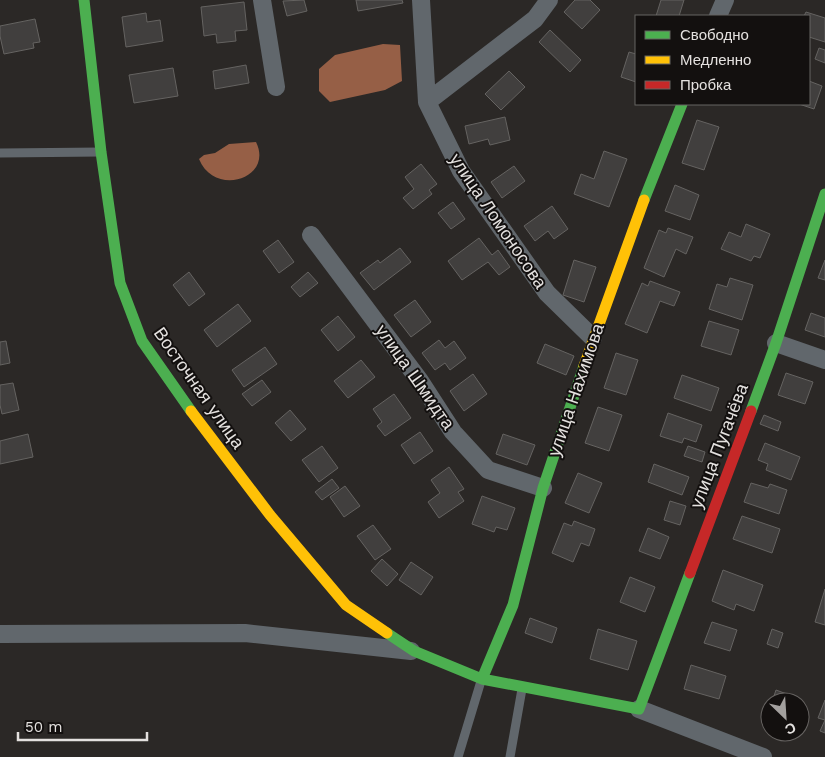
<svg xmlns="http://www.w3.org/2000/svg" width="825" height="757" viewBox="0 0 825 757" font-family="'Work Sans',sans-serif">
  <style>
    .water { fill: #965f46 }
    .building { fill: #413f3e; stroke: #656361 }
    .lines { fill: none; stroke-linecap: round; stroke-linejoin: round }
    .lane { stroke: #61676c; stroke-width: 9 }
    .street { stroke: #61676c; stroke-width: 18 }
    .fast { stroke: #4caf50; stroke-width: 11 }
    .slow { stroke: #ffc107; stroke-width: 11 }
    .jam { stroke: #c62828; stroke-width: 11 }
    .labels { text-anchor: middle; stroke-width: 4; stroke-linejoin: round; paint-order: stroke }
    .street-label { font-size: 18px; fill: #e4e1df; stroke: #13100f }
  </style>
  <rect width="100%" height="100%" fill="#2b2826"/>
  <path class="water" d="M383 44 400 45 402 81 385 90 330 102 319 91V69L335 55Z
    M256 142C274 178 215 198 199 159L204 155 215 153 229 144Z"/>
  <path class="building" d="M304 0 307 11 287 16 283 1Z
    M356 0H402L403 3 358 11Z
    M575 0H590L600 10 582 29 564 12Z
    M661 0H684L679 16H656Z
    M244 2 247 30 235 31 236 41 217 43 216 34 204 36 201 7Z
    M806 12 825 18V42L809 37V16H804Z
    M146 13 147 22 160 20 163 41 126 47 122 17Z
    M35 19 40 42 33 43 34 48 4 54 0 36V26Z
    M550 30 581 60 570 72 539 42Z
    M819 48 825 50V63L815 59Z
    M629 52 636 54V82L621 77Z
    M246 65 249 83 215 89 213 71Z
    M173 68 178 96 134 103 129 75Z
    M509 71 525 87 501 110 485 94Z
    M809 81 822 86 814 109 799 104H809Z
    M505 117 510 140 490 145 488 139 469 144 465 126Z
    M697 120 719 127 704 170 682 163Z
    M604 151 627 159 609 207 574 194 581 174 594 179Z
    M421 164 437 184 429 190 432 194 413 209 403 198 414 189 405 177Z
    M514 166 525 181 502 198 491 182Z
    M675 185 699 195 690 220 665 211Z
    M453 202 465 219 451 229 438 213Z
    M552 206 568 229 554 239 548 231 535 241 524 226Z
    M746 224 770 234 760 258 754 256 751 261 721 249 729 232 741 237Z
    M668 228 693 237 686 254 676 249 664 277 644 268 659 230 666 233Z
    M479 238 492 255 498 250 510 267 499 275 488 262 462 280 448 261Z
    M278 240 294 262 279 273 263 251Z
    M400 248 411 262 374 290 360 273 378 260 380 263Z
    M574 260 596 267 584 302 563 295Z
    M825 260V280L818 278Z
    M189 272 205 294 189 306 173 285Z
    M308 272 318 283 300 297 291 287Z
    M730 278 753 285 742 320 709 309 717 284 727 287Z
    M650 281 680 292 674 306 660 301 647 333 625 324 642 283 648 286Z
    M415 300 431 322 411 337 394 315Z
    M238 304 251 321 217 347 204 330Z
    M811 313 825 318V337L805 330Z
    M338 316 355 337 338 351 321 330Z
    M709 321 739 330 731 355 701 346Z
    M439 340 445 348 454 341 466 358 450 370 445 363 435 370 422 353Z
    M6 341 10 363 0 365V342Z
    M545 344 574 356 566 375 537 363Z
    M265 347 277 364 244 387 232 370Z
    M616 353 638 360 626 395 604 388Z
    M361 360 375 377 348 398 334 381Z
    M786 373 813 382 805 404 778 395Z
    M473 374 487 394 464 411 450 391Z
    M682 375 719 388 711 411 674 398Z
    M262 380 271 392 252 406 242 394Z
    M13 383 19 410 2 414 0 405V385Z
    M394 394 411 418 385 436 377 426 382 422 373 409Z
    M598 407 622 415 609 451 585 443Z
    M290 410 306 429 291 441 275 423Z
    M668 413 702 425 696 442 684 438 682 443 660 436Z
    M764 415 781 422 778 431 760 424Z
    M420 432 433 451 414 464 401 445Z
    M28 434 33 457 0 464V441Z
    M503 434 535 445 527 465 496 454Z
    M765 443 800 457 791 480 766 470 768 464 758 460Z
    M322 446 338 468 319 482 302 460Z
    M688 446 705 452 702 462 684 456Z
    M654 464 689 477 682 495 648 482Z
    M449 467 464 489 458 492 464 501 439 518 428 502 440 493 431 480Z
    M578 473 602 483 589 513 565 503Z
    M332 479 339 488 322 500 315 492Z
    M751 483 768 488 770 484 787 490 779 514 744 502Z
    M345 486 360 506 344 517 330 497Z
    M482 496 515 508 507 530 496 527 494 532 472 524Z
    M670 501 686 506 680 525 664 520Z
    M742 516 780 529 772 553 733 539Z
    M574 521 595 529 589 546 581 543 573 562 552 553 564 523 572 526Z
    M373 525 391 549 375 560 357 536Z
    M648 528 669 537 660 559 639 551Z
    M382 559 398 574 387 586 371 571Z
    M411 562 433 577 421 595 399 580Z
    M723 570 763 585 754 611 736 604 734 610 712 601Z
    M630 577 655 587 645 612 620 602Z
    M825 589V625L815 622Z
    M530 618 557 628 552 643 525 633Z
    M712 622 737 630 730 651 704 643Z
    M598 629 637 641 628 670 590 659Z
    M772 629 783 633 778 648 767 644Z
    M691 665 726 676 719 699 684 689Z
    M776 690 795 697 794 702H772Z
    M825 700V733L820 731 825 720 818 718Z"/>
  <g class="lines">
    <path class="lane" d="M0 153 101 152
      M458 757 481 681
      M510 757 522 689"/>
    <path class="street" d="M262 0 276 87
      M421 0 427 102 461 171 547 293 593 338
      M718 16 725 0
      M427 102 535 19 549 0
      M311 235 420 381 453 432 488 470 543 488
      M776 343 825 360
      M0 634 245 633 411 651
      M639 709 763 757"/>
    <path class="fast" d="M84 0 101 152 120 283 142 341 191 411
      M644 200 682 104
      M751 411 776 343 825 194
      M387 633 414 651 482 679 639 709 690 573
      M482 679 513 605 543 488 584 366"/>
    <path class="slow" d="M584 366 644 200
      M191 411 270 515 346 605 387 633"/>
    <path class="jam" d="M690 573 751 411"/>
  </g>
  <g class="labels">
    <g class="street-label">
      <text transform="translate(498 221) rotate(56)" y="6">улица Ломоносова</text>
      <text transform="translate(415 377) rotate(55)" y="6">улица Шмидта</text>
      <text transform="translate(199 388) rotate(55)" y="6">Восточная улица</text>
      <text transform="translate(576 390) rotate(-71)" y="6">улица Нахимова</text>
      <text transform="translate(719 446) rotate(-69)" y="6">улица Пугачёва</text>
    </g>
  </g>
  <rect x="635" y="15" width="175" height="90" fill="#13100f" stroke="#676462"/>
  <rect x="645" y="31" width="25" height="8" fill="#4caf50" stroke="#676462"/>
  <text x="680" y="40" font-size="15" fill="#e4e1df">Свободно</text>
  <rect x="645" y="56" width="25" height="8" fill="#ffc107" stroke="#676462"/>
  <text x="680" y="65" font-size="15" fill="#e4e1df">Медленно</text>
  <rect x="645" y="81" width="25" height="8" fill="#c62828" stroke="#676462"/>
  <text x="680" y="90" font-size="15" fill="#e4e1df">Пробка</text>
  <g transform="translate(785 717) rotate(155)"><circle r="24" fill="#13100f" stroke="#676462"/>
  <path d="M0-4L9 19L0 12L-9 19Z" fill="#a3a09e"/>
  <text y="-8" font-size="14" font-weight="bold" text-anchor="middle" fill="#e4e1df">С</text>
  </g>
  <path d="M18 732v8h129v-8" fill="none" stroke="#e4e1df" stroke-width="2.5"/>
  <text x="25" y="732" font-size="15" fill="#e4e1df" stroke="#13100f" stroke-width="4" paint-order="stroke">50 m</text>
</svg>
